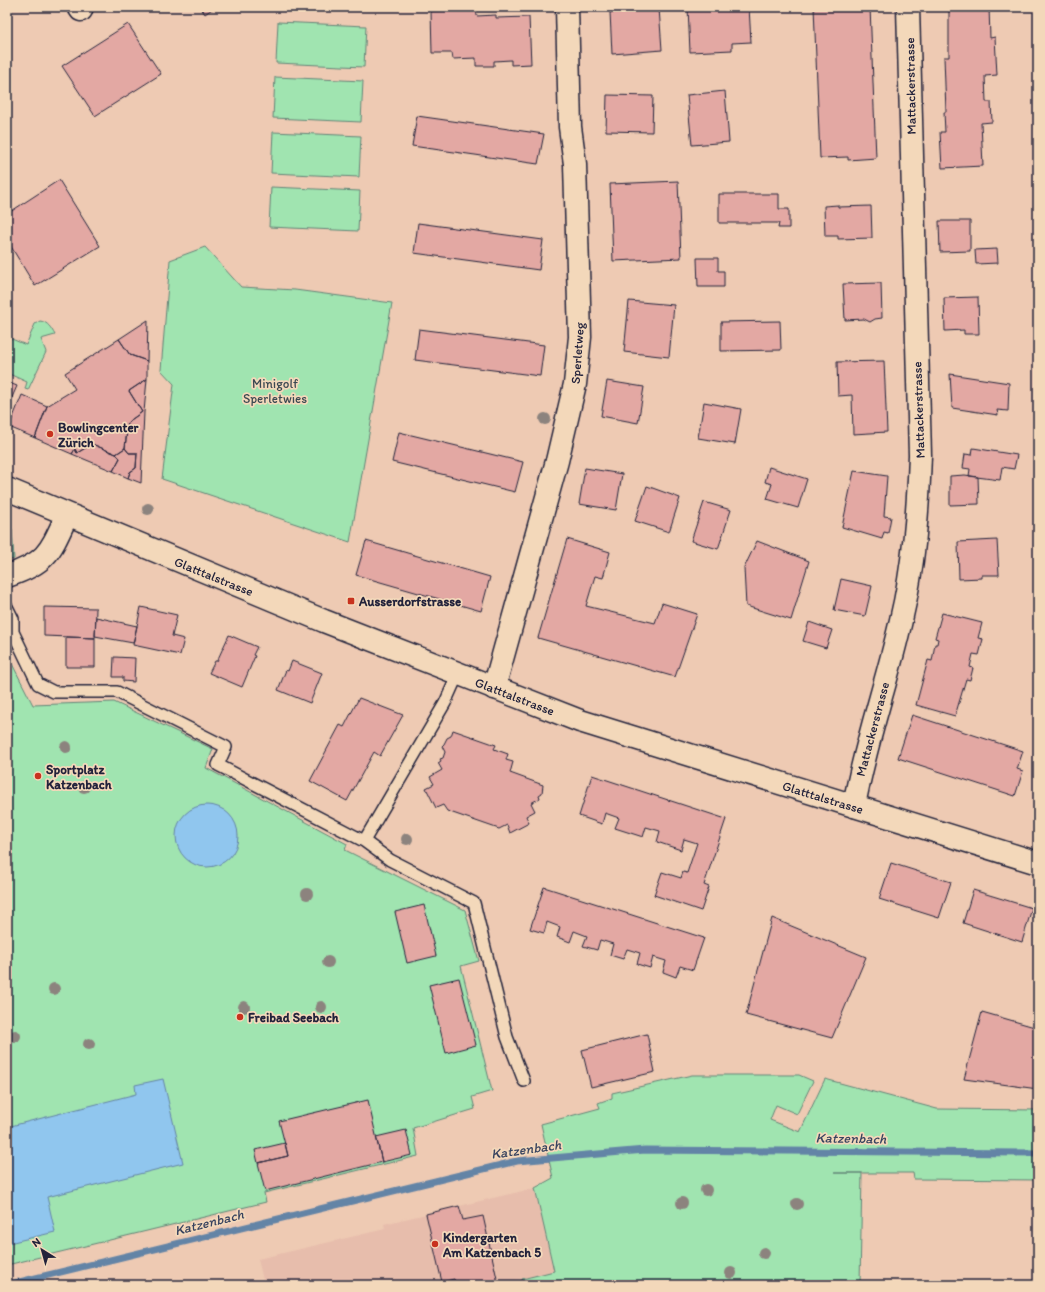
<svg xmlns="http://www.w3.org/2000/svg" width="1045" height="1292" viewBox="0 0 1045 1292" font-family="Itim,sans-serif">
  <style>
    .built { fill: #e7bdac }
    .green { fill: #a0e4b0; stroke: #618376 }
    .water { fill: #90c6ee; stroke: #6484a6 }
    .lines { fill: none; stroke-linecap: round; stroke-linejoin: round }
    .stream { stroke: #6484a6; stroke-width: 7 }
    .building { fill: #e3a8a3; stroke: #22223b }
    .service-casing { stroke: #22223b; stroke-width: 14 }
    .minor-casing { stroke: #22223b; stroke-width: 25 }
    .secondary-casing { stroke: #22223b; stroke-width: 25 }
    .service { stroke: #f3d8ba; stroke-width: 11 }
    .minor { stroke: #f3d8ba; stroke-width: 22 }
    .secondary { stroke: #f3d8ba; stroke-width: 22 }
    .tree { fill: #8c837e }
    .poi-dot { fill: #c8321e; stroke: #f3d8ba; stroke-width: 1.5 }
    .labels { text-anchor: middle; stroke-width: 3.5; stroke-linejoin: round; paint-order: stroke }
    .street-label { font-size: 13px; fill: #22223b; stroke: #f3d8ba }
    .park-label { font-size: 13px; fill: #3b4952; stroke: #f3d8ba }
    .poi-label { font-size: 13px; font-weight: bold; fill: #22223b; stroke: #f3d8ba; text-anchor: start }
    .water-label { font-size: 14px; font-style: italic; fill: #38435f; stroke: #f3d8ba }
  </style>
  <rect width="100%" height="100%" fill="#eecab3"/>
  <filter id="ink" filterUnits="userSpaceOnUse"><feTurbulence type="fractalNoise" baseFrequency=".025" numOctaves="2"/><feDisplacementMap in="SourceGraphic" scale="8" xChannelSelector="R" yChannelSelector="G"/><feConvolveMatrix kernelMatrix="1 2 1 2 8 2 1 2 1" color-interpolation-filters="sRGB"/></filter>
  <g filter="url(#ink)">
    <path class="built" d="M535 1188 554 1271 495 1285 264 1284 258 1259 385 1229 384 1224Z"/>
    <path class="green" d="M278 22 366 26 364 67 276 63Z
      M275 77 363 81 361 122 273 118Z
      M273 132 361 136 359 177 271 173Z
      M271 187 360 191 358 231 269 227Z
      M205 247 241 287 295 290 392 303 350 542 162 479 174 384 161 370 170 260Z
      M40 321C48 322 51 328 55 335L41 339 46 352 28 390 25 389 27 382 7 373V337L26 345 35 324Z
      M7 526 12 529 14 559 7 561Z
      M7 654 33 705 114 702 213 749 206 768 347 844 345 850 465 910 479 961 461 966 492 1091 472 1097 475 1109 413 1128 418 1156 264 1193 266 1202 7 1265Z
      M692 1075H799L813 1081 797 1114 776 1105 770 1120 800 1132 825 1079 937 1109 1038 1110V1180L914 1179 913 1173H834H862L860 1285H523L522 1279 554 1271 535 1188 553 1178 541 1124 600 1108 598 1103 612 1098V1093Z"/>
    <path class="water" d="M176 836a31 31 0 1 1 62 0a31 31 0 1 1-62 0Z
      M163 1079 183 1163 47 1197 55 1232 9 1243 7 1236V1127L136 1094 135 1085Z"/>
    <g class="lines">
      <path class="stream" d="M7 1285 517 1161 645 1150 1038 1153"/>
    </g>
    <path class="building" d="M200 7H215L205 14Z
      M688 7H749L751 42 732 43V50L690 52Z
      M814 7H870L876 158 848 160V157L820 158Z
      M949 7H989L990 38 995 37 997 75 985 76 986 102H991L992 122 981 123 983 166 942 168 940 132H945L944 112H946L944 57H949Z
      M659 8 662 50 612 54 610 12Z
      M476 9 477 16 496 15V18L529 17 531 64 511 65V60L494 61V66H476V58L453 59 452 53H432L431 11Z
      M128 24 161 74 95 116 62 66Z
      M725 91 729 142 692 145 687 95Z
      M607 95 653 96 652 132 606 131Z
      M417 116 544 134 538 164 412 146Z
      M59 180 100 246 35 286 7 240V214Z
      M678 181 681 258 613 261 610 184Z
      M719 194H779V209H789V228H778L779 223H719Z
      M838 205V207L871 206 872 238 838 239V236H825L824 206Z
      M939 221H970V251L940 252Z
      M418 223 543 240 539 270 414 253Z
      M997 249 998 263 976 264 975 250Z
      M697 258H718V271H724V287H698Z
      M881 283 882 318 875 319 870 322 864 319 845 320 843 284Z
      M978 297 979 334H964V330L945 331 944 298Z
      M629 301 674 305 669 357 624 352Z
      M148 320 147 361 130 355 119 339Z
      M780 321 781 350 721 351V322Z
      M419 329 544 345 540 376 415 360Z
      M119 339 130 355 147 361V379L129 391 142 412 128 422 125 448 116 454 92 444 77 453 75 449 72 454 35 438 47 406 75 389 65 373Z
      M884 361 887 432 853 434 852 395 838 396 837 362Z
      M950 374 1009 383 1008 411 997 410 998 415 952 408Z
      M147 379 144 412 141 483 128 478 130 472 136 468 137 453H129L125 448 128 422 142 412 129 391Z
      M607 381 644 387 638 423 601 416Z
      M7 382 17 386 7 409Z
      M22 395 47 406 35 438 9 427Z
      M704 402 741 409 735 444 698 438Z
      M399 432 523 462 515 492 392 462Z
      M92 444 116 454 120 458 113 471 72 454 75 449 77 453Z
      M125 448 129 453H137L136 468 130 472 128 478 113 471 120 458 116 454Z
      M973 448 1017 455 1014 469 1002 467 1000 480 969 476 970 469 963 468 965 454 972 455Z
      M769 467 807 479 798 508 767 499 772 484 765 482Z
      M585 468 622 474 616 510 579 504Z
      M854 471 887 476 884 516 891 517 888 533 884 532 882 539 842 527Z
      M965 475 978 477 979 504 950 505V476Z
      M647 486 680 498 669 532 635 521Z
      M704 502 731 510 718 549 691 541Z
      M567 539 610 552 603 578 595 576 586 606 655 623 662 603 697 614 675 677 538 638Z
      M997 540 999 575H982V578L959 579 958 542Z
      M366 541 490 577 481 611 356 575Z
      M757 541 809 561 791 620 746 606 744 568Z
      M841 579 872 586 865 616 834 610Z
      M44 607 96 608 95 638 44 636Z
      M141 607 177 615 172 636 184 639 180 655 133 645Z
      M942 613 982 623 978 638 983 639 979 655 973 654 970 667 973 668 970 680 966 679 955 716 916 705 928 660 932 661 935 644H937L938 639 935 638Z
      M96 617 137 626 133 643 95 636Z
      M809 622 832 630 826 648 803 641Z
      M229 635 257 647 253 655 255 656 242 687 209 673 215 661H217Z
      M66 637 95 638V667H66Z
      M114 657 135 658 134 682 123 681V677H113Z
      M292 661 322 673 310 703 278 690 286 670 288 671Z
      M359 698 403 715 380 756 374 752 347 801 310 781 340 725 344 727Z
      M912 715 1023 751 1017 769 1023 771 1015 796 898 758Z
      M453 730 496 745 494 749 508 754 506 760 513 762 510 773 543 785 542 793 539 795 540 798 531 803 535 811 526 816 529 823 510 833 507 825 499 829 447 811 443 805 436 808 426 788 434 784 430 777 442 770 438 763 441 761 440 759 443 758 445 752 442 746 444 744 447 738 451 736Z
      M592 775 726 819 704 885 709 887 701 911 654 895 662 872 681 878 683 872 687 873 697 843 684 839 681 850 657 842 660 831 646 827 643 837 615 828 619 818 605 813 602 824 579 816Z
      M891 863 951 882 939 918 879 899Z
      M544 887 704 938 693 970 680 966 676 977 663 972 666 961 653 957 650 968 637 964 640 953 627 949 623 959 610 955 613 944 600 940 597 950 583 946 587 936 574 931 570 942 557 937 560 927 547 922 544 933 530 929Z
      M973 890 1032 908 1022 942 963 923Z
      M424 905 436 956 407 963 395 912Z
      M772 918 866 957 832 1038 746 1015Z
      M459 978 476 1045 446 1053 429 985Z
      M982 1012 1038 1028V1089L964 1079Z
      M647 1034 655 1072 591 1087 582 1050Z
      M368 1100 382 1162 265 1191 258 1163 288 1156 279 1121Z
      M406 1130 412 1155 382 1162 376 1137Z
      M285 1143 288 1156 258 1163 255 1150Z
      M459 1206 463 1220 483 1216 498 1283 456 1285 454 1279 442 1282 426 1214Z"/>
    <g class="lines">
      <defs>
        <path id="service" d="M7 607 13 619V632L38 684 54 692H117L226 747 218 765 364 841 390 860 474 903 507 1037 524 1081
          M364 841 445 703 458 674"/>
        <path id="minor" d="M79 7 81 10
          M7 576C47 563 50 552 67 515
          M494 688 557 461 575 384 580 337 575 164 570 127 567 7
          M854 806C865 743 887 683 901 620 914 566 918 511 920 455L908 7"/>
        <path id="secondary" d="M7 489 324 621 580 721 1038 863"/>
      </defs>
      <use href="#service" class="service-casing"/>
      <use href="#minor" class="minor-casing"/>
      <use href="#secondary" class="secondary-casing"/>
      <use href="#service" class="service"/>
      <use href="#minor" class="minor"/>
      <use href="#secondary" class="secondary"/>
    </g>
    <g class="tree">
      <circle cx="545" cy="419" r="6"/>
      <circle cx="148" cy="509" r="6"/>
      <circle cx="66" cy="747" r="6"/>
      <circle cx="84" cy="787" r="6"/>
      <circle cx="407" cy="839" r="6"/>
      <circle cx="307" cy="894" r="6"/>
      <circle cx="328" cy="962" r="6"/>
      <circle cx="54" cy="989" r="6"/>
      <circle cx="244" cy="1007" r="6"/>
      <circle cx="321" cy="1007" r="6"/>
      <circle cx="15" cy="1036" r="6"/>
      <circle cx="89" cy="1044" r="6"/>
      <circle cx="706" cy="1190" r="6"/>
      <circle cx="682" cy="1203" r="6"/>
      <circle cx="797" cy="1204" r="6"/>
      <circle cx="764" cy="1253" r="6"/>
      <circle cx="731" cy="1273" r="6"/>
    </g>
  </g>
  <g class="poi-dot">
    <circle cx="50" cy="434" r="4"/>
    <rect x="347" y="597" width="8" height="8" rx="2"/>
    <circle cx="38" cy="776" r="4"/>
    <circle cx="240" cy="1017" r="4"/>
    <circle cx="435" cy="1244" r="4"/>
  </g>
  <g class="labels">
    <g class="street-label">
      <text transform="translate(910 86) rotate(-91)" y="5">Mattackerstrasse</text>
      <text transform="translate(577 353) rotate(-86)" y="5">Sperletweg</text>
      <text transform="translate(918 410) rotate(-92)" y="5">Mattackerstrasse</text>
      <text transform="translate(214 576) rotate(22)" y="5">Glatttalstrasse</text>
      <text transform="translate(515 696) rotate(21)" y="5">Glatttalstrasse</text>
      <text transform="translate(872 729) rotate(-75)" y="5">Mattackerstrasse</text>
      <text transform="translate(823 797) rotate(17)" y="5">Glatttalstrasse</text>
    </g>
    <g class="park-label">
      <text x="275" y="388">Minigolf<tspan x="275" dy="15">Sperletwies</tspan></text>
    </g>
    <g class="poi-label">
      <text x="58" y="432">Bowlingcenter<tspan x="58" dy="15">Zürich</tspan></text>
      <text x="359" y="606">Ausserdorfstrasse</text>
      <text x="46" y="774">Sportplatz<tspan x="46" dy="15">Katzenbach</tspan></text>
      <text x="248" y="1022">Freibad Seebach</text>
      <text x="443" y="1242">Kindergarten<tspan x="443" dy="15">Am Katzenbach 5</tspan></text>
    </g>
    <g class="water-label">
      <text transform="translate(851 1138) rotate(1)" y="5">Katzenbach</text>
      <text transform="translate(526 1149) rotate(-8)" y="5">Katzenbach</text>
      <text transform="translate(209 1222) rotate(-14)" y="5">Katzenbach</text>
    </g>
  </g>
  <rect width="1045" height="1292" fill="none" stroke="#f3d8ba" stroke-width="24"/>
  <rect x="12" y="12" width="1021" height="1268" fill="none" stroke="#22223b" stroke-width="1.5" filter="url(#ink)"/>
  <g transform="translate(42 1250) rotate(323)" stroke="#f3d8ba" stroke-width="3" paint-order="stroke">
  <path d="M0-3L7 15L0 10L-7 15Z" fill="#22223b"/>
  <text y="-6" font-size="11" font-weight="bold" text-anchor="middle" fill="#22223b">N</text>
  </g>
</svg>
